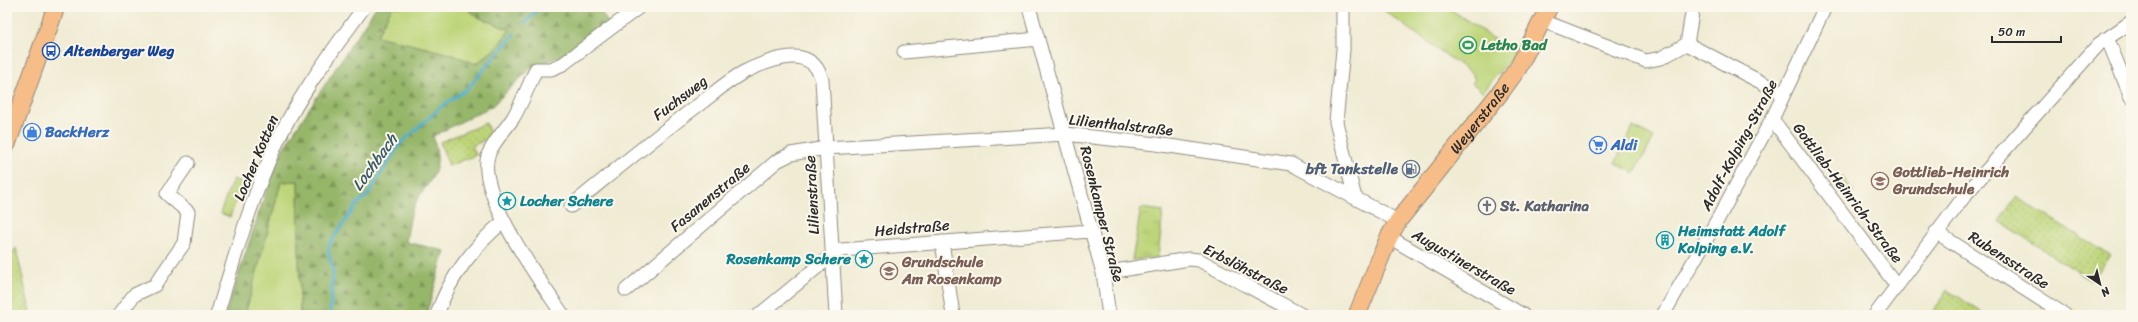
<svg xmlns="http://www.w3.org/2000/svg" width="2138" height="322" viewBox="0 0 2138 322" font-family="Sriracha,sans-serif">
  <style>
    .grass { fill: #bdd579; stroke: #748052 }
    .forest { fill: url(#forest-firs); stroke: #60704a }
    .park { fill: url(#park-tufts); stroke: #748052 }
    .garden { fill: url(#garden-dots); stroke: #748052 }
    .lines { fill: none; stroke-linecap: round; stroke-linejoin: round }
    .stream { stroke: #51b1d0; stroke-width: 3 }
    .minor-casing { stroke: #8e8b7f; stroke-width: 15 }
    .major-casing { stroke: #8e8b7f; stroke-width: 19 }
    .minor { stroke: #fff; stroke-width: 13 }
    .major { stroke: #f7bd88; stroke-width: 17 }
    .labels { text-anchor: middle; stroke-width: 4; stroke-linejoin: round; paint-order: stroke }
    .leisure-label { font-size: 15px; font-weight: bold; fill: #27864d; stroke: #fbf7ec; text-anchor: start }
    .transit-label { font-size: 15px; font-weight: bold; fill: #164399; stroke: #fbf7ec; text-anchor: start }
    .street-label { font-size: 15px; fill: #2b2b2b; stroke: #fbf7ec }
    .shop-label { font-size: 15px; font-weight: bold; fill: #366cbe; stroke: #fbf7ec; text-anchor: start }
    .service-label { font-size: 15px; font-weight: bold; fill: #4e5e75; stroke: #fbf7ec; text-anchor: end }
    .education-label { font-size: 15px; font-weight: bold; fill: #785e54; stroke: #fbf7ec; text-anchor: start }
    .culture-label { font-size: 15px; font-weight: bold; fill: #0d838f; stroke: #fbf7ec; text-anchor: start }
    .worship-label { font-size: 15px; font-weight: bold; fill: #5b616d; stroke: #fbf7ec; text-anchor: start }
    .water-label { font-size: 16px; font-style: italic; fill: #385a65; stroke: #fbf7ec }
  </style>
  <defs>
    <pattern id="forest-firs" width="22" height="20" patternUnits="userSpaceOnUse"><rect width="22" height="20" fill="#96b669"/><path d="M5 1l3.5 6h-7zM16 11l3.5 6h-7z" fill="#7b9457"/></pattern>
    <pattern id="park-tufts" width="24" height="20" patternUnits="userSpaceOnUse"><rect width="24" height="20" fill="#bdd579"/><path d="M3 7l-1-3M5 7V3M7 7l1-3M15 17l-1-3M17 17v-4M19 17l1-3" fill="none" stroke="#a3b769"/></pattern>
    <pattern id="garden-dots" width="8" height="8" patternUnits="userSpaceOnUse"><rect width="8" height="8" fill="#bdd579"/><path d="M2 2h.1M6 6h.1" fill="none" stroke="#a3b769" stroke-width="1.8" stroke-linecap="round"/></pattern>
  </defs>
  <rect width="100%" height="100%" fill="#fbf7ec"/>
  <filter id="ink" filterUnits="userSpaceOnUse"><feTurbulence type="fractalNoise" baseFrequency=".025" numOctaves="2"/><feDisplacementMap in="SourceGraphic" scale="8" xChannelSelector="R" yChannelSelector="G"/><feConvolveMatrix kernelMatrix="1 2 1 2 8 2 1 2 1" color-interpolation-filters="sRGB"/></filter>
  <filter id="wash" filterUnits="userSpaceOnUse"><feTurbulence type="fractalNoise" baseFrequency=".012" numOctaves="4" result="noise"/><feDisplacementMap in="SourceGraphic" scale="16" xChannelSelector="R" yChannelSelector="G"/><feGaussianBlur stdDeviation="0.9" result="paint"/><feColorMatrix in="noise" values="0 0 0 0 0 0 0 0 0 0 0 0 0 0 0 0 0 1.4 0 .05"/><feComposite in="paint" operator="in"/></filter>
  <g filter="url(#wash)">
    <rect width="100%" height="100%" fill="#f0ebd3"/>
    <path class="grass" d="M392 7H465L478 17 510 30 494 50 476 64 450 54 376 36Z
      M1379 7H1447L1515 53 1483 92 1472 83 1475 79 1473 77 1474 75Z
      M1633 127 1654 138 1634 173 1615 163Z
      M1842 176 1854 192 1847 197 1835 180Z
      M298 181 300 315H245L281 182Z"/>
    <path class="forest" d="M376 7H392L377 36 450 54 476 64 494 50 510 30 478 17 465 7H597L609 24 574 51 532 67 492 106 433 136C446 179 425 178 412 211 409 220 408 232 406 242L445 251 426 315H300L298 181 281 182 245 315H225L271 177 284 147Z"/>
    <path class="park" d="M233 179 243 183 230 217 220 213Z
      M1141 208 1163 211 1158 257 1132 260Z"/>
    <path class="garden" d="M486 123 491 137 472 146 476 155 449 166 440 142Z
      M2016 197 2110 255 2092 281 1999 221Z
      M16 248 31 315H7V256L9 257Z
      M1947 290 1986 315H1939L1934 311Z"/>
    <g class="lines">
      <path class="stream" d="M525 23 541 7
        M330 315 333 271 328 251 330 243 358 203 367 196 400 144 442 106 467 89 514 34"/>
    </g>
  </g>
  <g filter="url(#ink)">
    <g class="lines">
      <defs>
        <path id="minor" d="M1029 7 1103 273 1109 315
          M1343 7V50L1336 122 1355 198
          M1543 21 1646 61 1661 58 1687 44 1784 94
          M2105 39 2110 45 2131 97
          M1687 44 1693 7
          M904 52 1038 39
          M1772 119 1897 286
          M571 206C613 172 654 138 697 106 712 95 727 81 744 72 769 60 812 42 822 80L836 315
          M1936 232 2065 315
          M1389 237 1523 315
          M942 242 953 315
          M1103 273 1189 259 1199 260 1302 315
          M626 290 777 161 791 154 826 148 1065 134 1156 144 1291 164 1398 221
          M119 315 134 295 155 285 184 243 188 212 167 194 188 163
          M217 315C235 256 252 196 278 140 300 93 334 49 364 7
          M437 315C448 279 475 245 504 221
          M563 315C542 284 473 190 489 153 495 140 505 130 513 118 522 103 529 85 536 69H551L563 64 639 7
          M759 315 832 255 841 250 1090 231
          M1663 315 1719 217 1775 113 1825 7
          M1875 315 1966 194 2023 129 2099 44 2131 22"/>
        <g id="major">
          <path d="M7 144 56 7"/>
          <path id="s1" d="M1357 315 1389 237 1398 221 1503 89 1518 68 1549 7"/>
        </g>
      </defs>
      <use href="#minor" class="minor-casing"/>
      <use href="#major" class="major-casing"/>
      <use href="#minor" class="minor"/>
      <use href="#major" class="major"/>
    </g>
  </g>
  <defs>
    <symbol id="stadium-ring" viewBox="-11 -11 22 22"><circle r="9.5" fill="#fbf7ec" stroke="#2e9e5b" stroke-width="1.5"/><path d="M0-5a6.5 5 0 1 0 0 10a6.5 5 0 1 0 0-10ZM-3.5-1.8h7v3.6h-7Z" fill="#2e9e5b"/></symbol>
    <symbol id="bus-ring" viewBox="-11 -11 22 22"><circle r="9.5" fill="#fbf7ec" stroke="#1a4fb4" stroke-width="1.5"/><path d="M-5-6H5V4H4V6H2V4H-2V6H-4V4H-5ZM-3.5-4V0h7V-4ZM-3.5 1.2v1.5H-2V1.2ZM2 1.2v1.5H3.5V1.2Z" fill="#1a4fb4"/></symbol>
    <symbol id="shop-ring" viewBox="-11 -11 22 22"><circle r="9.5" fill="#fbf7ec" stroke="#3f7fe0" stroke-width="1.5"/><path d="M-5-2.5h2.3a2.7 3.5 0 0 1 5.4 0H5L5.5 6h-11ZM-1.5-2.5h3a1.5 2.3 0 0 0-3 0Z" fill="#3f7fe0"/></symbol>
    <symbol id="supermarket-ring" viewBox="-11 -11 22 22"><circle r="9.5" fill="#fbf7ec" stroke="#3f7fe0" stroke-width="1.5"/><path d="M-6-5.5h2.5l.6 2H6L4.5 2H-2.5L-4.4-4H-6ZM-1.5 3.2a1.3 1.3 0 1 0 .1 0ZM3 3.2a1.3 1.3 0 1 0 .1 0Z" fill="#3f7fe0"/></symbol>
    <symbol id="fuel-ring" viewBox="-11 -11 22 22"><circle r="9.5" fill="#fbf7ec" stroke="#5c6f8a" stroke-width="1.5"/><path d="M-5.5-6h7V0h2V4h1.3V-2.5L3-4.5l.8-.8L6-3V5H2.5V1h-1V6h-7ZM-4.2-4.7v3.2H.2V-4.7Z" fill="#5c6f8a"/></symbol>
    <symbol id="school-ring" viewBox="-11 -11 22 22"><circle r="9.5" fill="#fbf7ec" stroke="#8d6e63" stroke-width="1.5"/><path d="M0-5L7-2L0 1L-7-2ZM-4 1L0 2.5L4 1V4Q0 6-4 4Z" fill="#8d6e63"/></symbol>
    <symbol id="sight-ring" viewBox="-11 -11 22 22"><circle r="9.5" fill="#fbf7ec" stroke="#0f9aa8" stroke-width="1.5"/><path d="M0-6L1.8-2.2L6-1.7L2.9 1.2L3.7 5.4L0 3.3L-3.7 5.4L-2.9 1.2L-6-1.7L-1.8-2.2Z" fill="#0f9aa8"/></symbol>
    <symbol id="church-ring" viewBox="-11 -11 22 22"><circle r="9.5" fill="#fbf7ec" stroke="#6b7280" stroke-width="1.5"/><path d="M-1.2-6h2.4v3.5h3.3v2.4h-3.3V6h-2.4V-.1h-3.3v-2.4h3.3Z" fill="#6b7280"/></symbol>
    <symbol id="building-ring" viewBox="-11 -11 22 22"><circle r="9.5" fill="#fbf7ec" stroke="#0f9aa8" stroke-width="1.5"/><path d="M-4-6H4V6H1V3H-1V6H-4ZM-2.5-4.3h1.7v1.8h-1.7ZM.8-4.3h1.7v1.8H.8ZM-2.5-1h1.7V.8h-1.7ZM.8-1h1.7V.8H.8Z" fill="#0f9aa8"/></symbol>
  </defs>
  <g fill-rule="evenodd">
    <use href="#stadium-ring" x="1458" y="35" width="20" height="20"/>
    <use href="#bus-ring" x="41" y="41" width="20" height="20"/>
    <use href="#shop-ring" x="22" y="122" width="20" height="20"/>
    <use href="#supermarket-ring" x="1588" y="135" width="20" height="20"/>
    <use href="#fuel-ring" x="1401" y="159" width="20" height="20"/>
    <use href="#school-ring" x="1870" y="171" width="20" height="20"/>
    <use href="#sight-ring" x="497" y="191" width="20" height="20"/>
    <use href="#church-ring" x="1477" y="196" width="20" height="20"/>
    <use href="#building-ring" x="1655" y="230" width="20" height="20"/>
    <use href="#sight-ring" x="854" y="249" width="20" height="20"/>
    <use href="#school-ring" x="879" y="261" width="20" height="20"/>
  </g>
  <g class="labels">
    <g class="leisure-label">
      <text x="1481" y="50">Letho Bad</text>
    </g>
    <g class="transit-label">
      <text x="64" y="56">Altenberger Weg</text>
    </g>
    <g class="street-label">
      <text transform="translate(680 98) rotate(-37)" y="5">Fuchsweg</text>
      <text dy="5" stroke="none"><textPath href="#s1" startOffset="234">Weyerstraße</textPath></text>
      <text transform="translate(1121 125) rotate(6)" y="5">Lilienthalstraße</text>
      <text transform="translate(1739 145) rotate(-62)" y="5">Adolf-Kolping-Straße</text>
      <text transform="translate(256 158) rotate(-67)" y="5">Locher Kotten</text>
      <text transform="translate(1848 193) rotate(53)" y="5">Gottlieb-Heinrich-Straße</text>
      <text transform="translate(812 195) rotate(-93)" y="5">Lilienstraße</text>
      <text transform="translate(710 197) rotate(-40)" y="5">Fasanenstraße</text>
      <text transform="translate(1102 214) rotate(76)" y="5">Rosenkamper Straße</text>
      <text transform="translate(912 228) rotate(-5)" y="5">Heidstraße</text>
      <text transform="translate(2009 260) rotate(33)" y="5">Rubensstraße</text>
      <text transform="translate(1464 262) rotate(30)" y="5">Augustinerstraße</text>
      <text transform="translate(1246 269) rotate(27)" y="5">Erbslöhstraße</text>
    </g>
    <g class="shop-label">
      <text x="45" y="137">BackHerz</text>
      <text x="1611" y="150">Aldi</text>
    </g>
    <g class="service-label">
      <text x="1398" y="174">bft Tankstelle</text>
    </g>
    <g class="education-label">
      <text x="1893" y="177">Gottlieb-Heinrich<tspan x="1893" dy="17">Grundschule</tspan></text>
      <text x="902" y="267">Grundschule<tspan x="902" dy="17">Am Rosenkamp</tspan></text>
    </g>
    <g class="culture-label">
      <text x="520" y="206">Locher Schere</text>
      <text x="1678" y="236">Heimstatt Adolf<tspan x="1678" dy="17">Kolping e.V.</tspan></text>
      <text x="851" y="264" text-anchor="end">Rosenkamp Schere</text>
    </g>
    <g class="worship-label">
      <text x="1500" y="211">St. Katharina</text>
    </g>
    <g class="water-label">
      <text transform="translate(374 162) rotate(-54)" y="6">Lochbach</text>
    </g>
  </g>
  <rect width="2138" height="322" fill="none" stroke="#fbf7ec" stroke-width="24"/>
  <g transform="translate(2100 284) rotate(145)" stroke="#fbf7ec" stroke-width="3" paint-order="stroke">
  <path d="M0-3L7 15L0 10L-7 15Z" fill="#2b2b2b"/>
  <text y="-6" font-size="11" font-weight="bold" text-anchor="middle" fill="#2b2b2b">N</text>
  </g>
  <path d="M1992 36v6h69v-6" fill="none" stroke="#2b2b2b" stroke-width="2"/>
  <text x="1998" y="36" font-size="12" fill="#2b2b2b" stroke="#fbf7ec" stroke-width="3" paint-order="stroke">50 m</text>
</svg>
